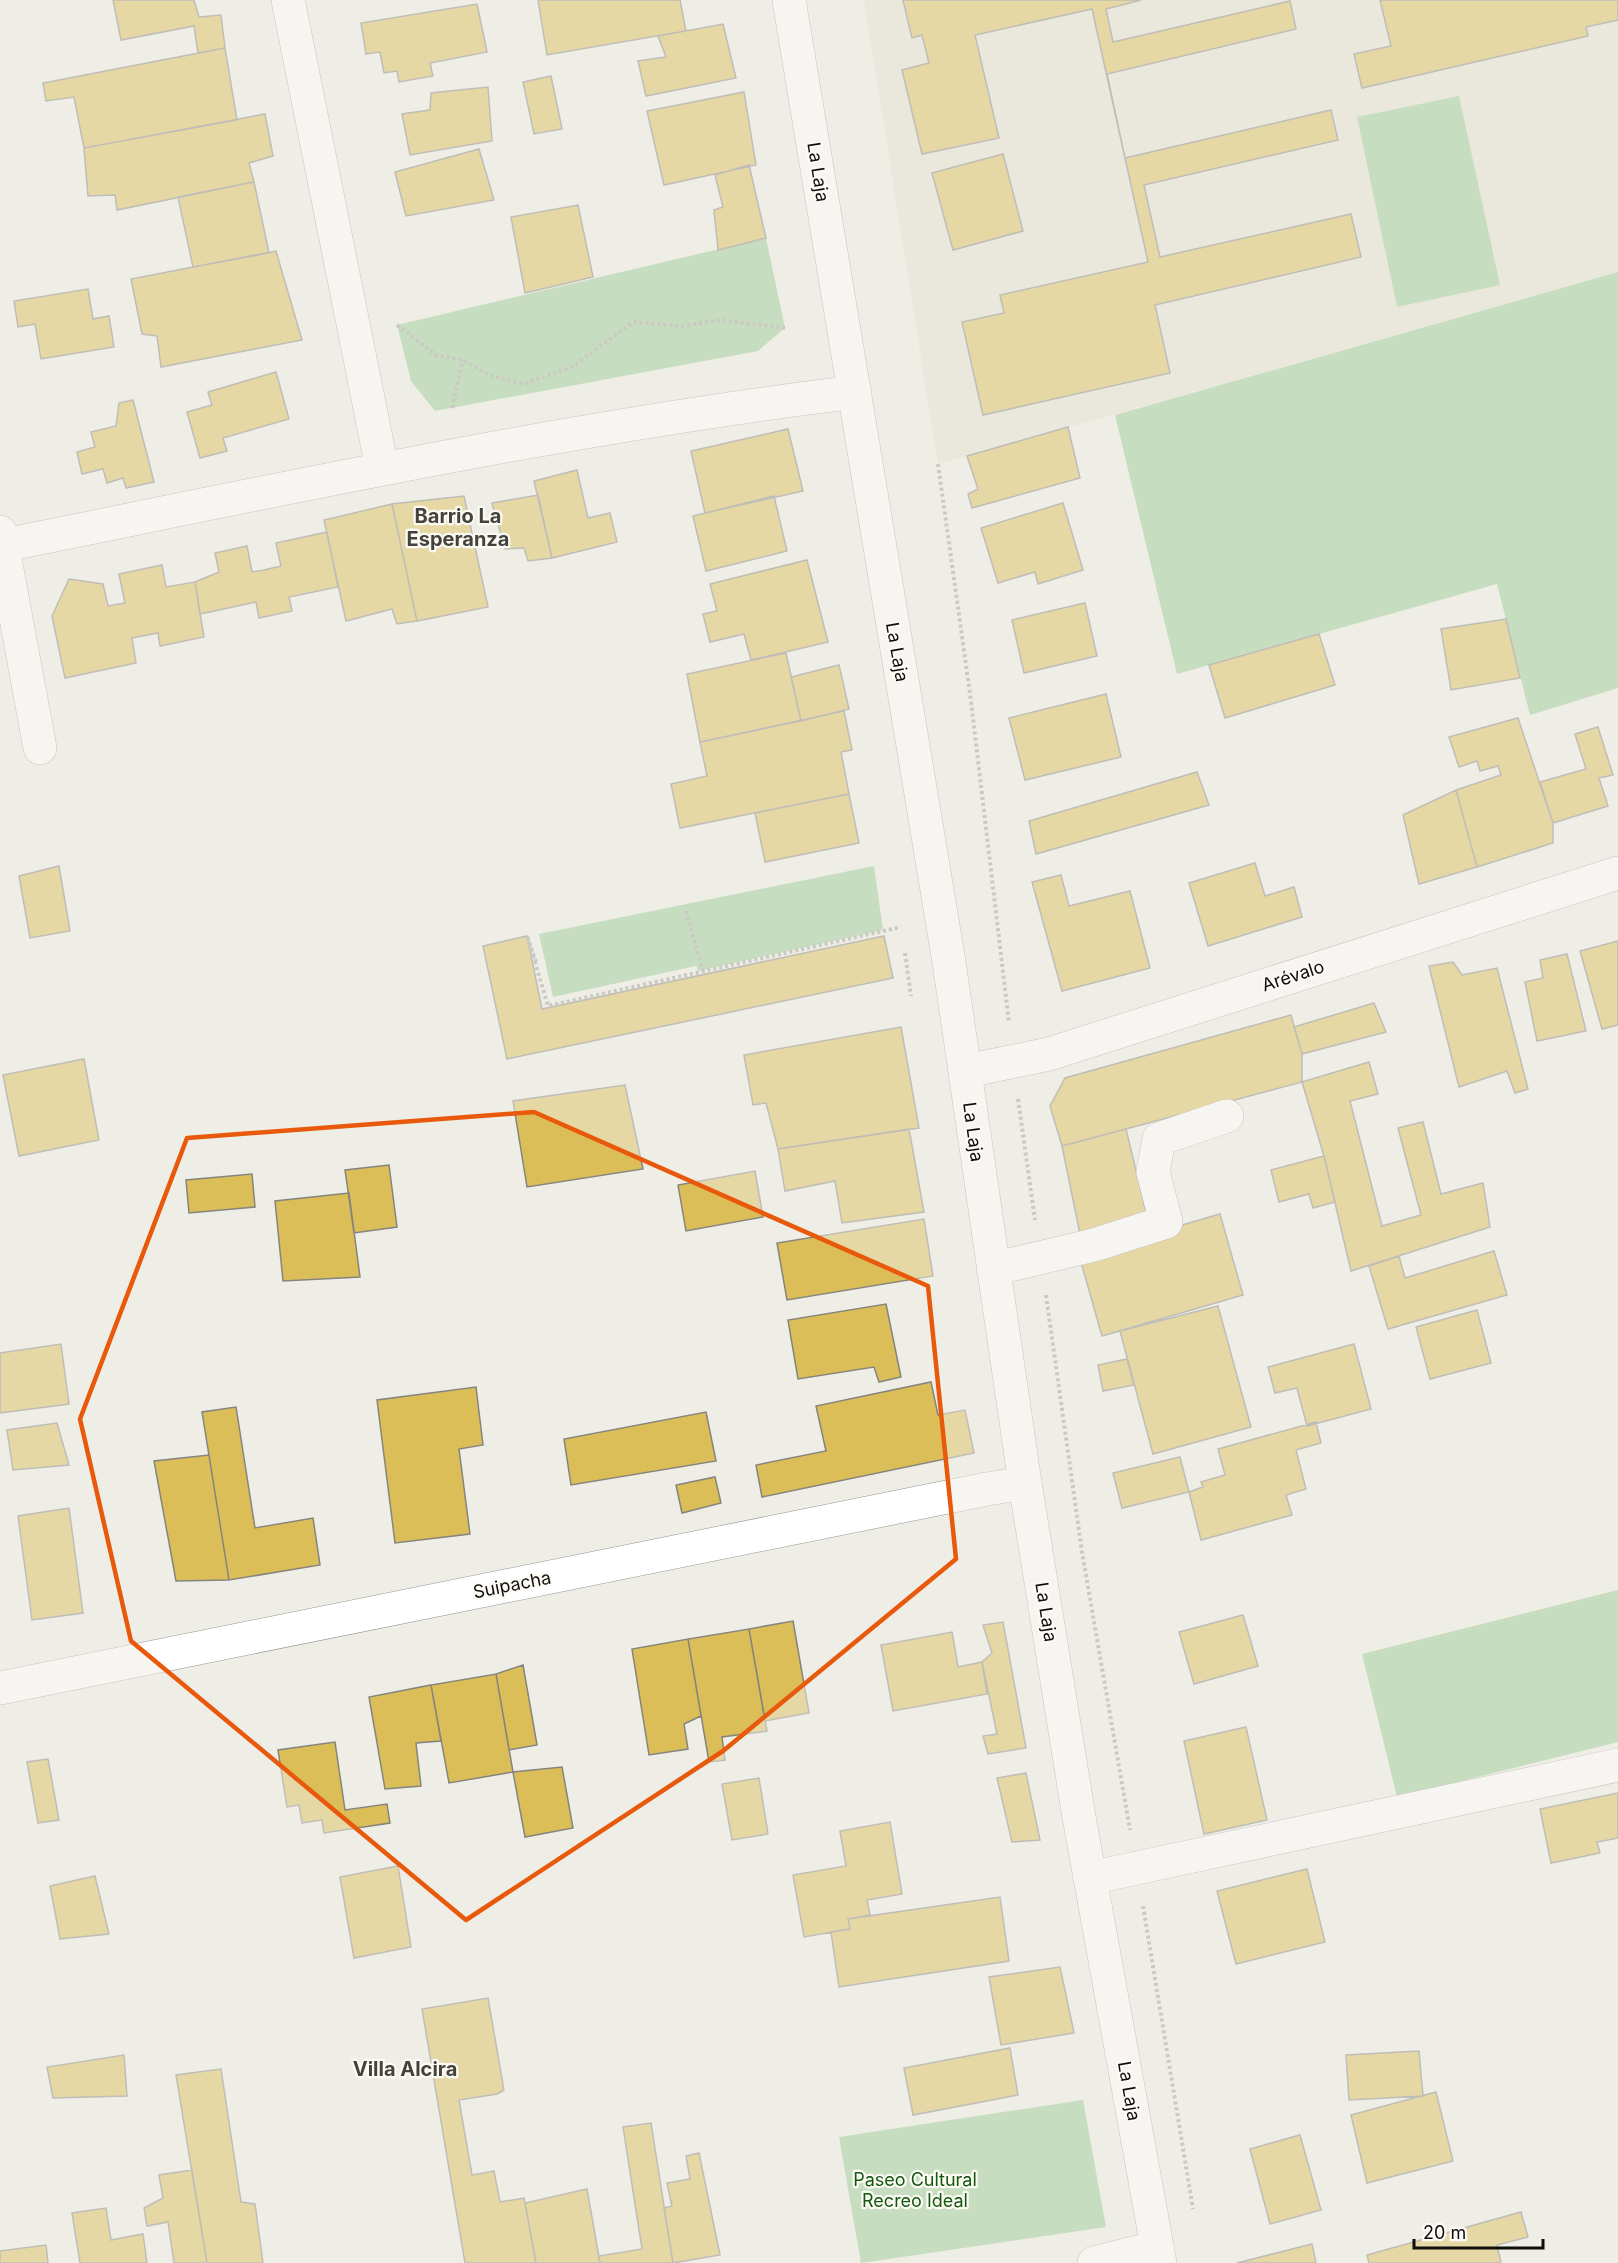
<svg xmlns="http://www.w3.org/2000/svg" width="1618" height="2263" viewBox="0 0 1618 2263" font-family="Inter,sans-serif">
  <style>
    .built { fill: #e4e0d2 }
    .green { fill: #98ca92 }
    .building { fill: #dbbe57; stroke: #86847e; stroke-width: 1.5 }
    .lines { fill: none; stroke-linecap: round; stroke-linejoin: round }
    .minor-casing { stroke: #97958f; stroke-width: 34 }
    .major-casing { stroke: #97958f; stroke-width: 34 }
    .path { stroke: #9f9e99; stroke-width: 4; stroke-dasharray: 3 3; stroke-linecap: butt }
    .minor { stroke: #fff; stroke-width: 33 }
    .major { stroke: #fff; stroke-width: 33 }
    .marked { fill: none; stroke: #e8590c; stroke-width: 4.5; stroke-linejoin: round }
    .labels { text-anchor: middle; stroke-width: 4.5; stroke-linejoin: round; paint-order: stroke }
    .street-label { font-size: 18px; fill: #0e0d0b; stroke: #fcfaf4 }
    .park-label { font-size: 18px; fill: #13580d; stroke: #fcfaf4 }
    .neighbourhood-label { font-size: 20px; font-weight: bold; fill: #43423d; stroke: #fcfaf4 }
  </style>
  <rect width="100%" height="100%" fill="#eeede6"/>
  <path class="built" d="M864 0H1618V272L938 464Z"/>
  <path class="green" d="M1459 96 1500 285 1397 307 1357 117Z
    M766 238 785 328 758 351 435 411 411 381 397 325Z
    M1618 272V688L1530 715 1497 584 1177 674 1115 415Z
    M874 866 883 930 698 971 695 961 696 966 553 997 539 934Z
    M1618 1590V1742L1397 1797 1362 1654Z
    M1083 2100 1106 2227 861 2263 839 2137Z"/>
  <path class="building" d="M113 0H194L199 17 221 15 225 48 198 53 194 26 121 40Z
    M538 0H680L686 31 547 55Z
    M903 0H1141L1106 9 1113 42 1290 1 1296 29 1107 74 1125 158 1331 110 1338 140 1144 185 1160 257 1351 214 1361 257 1155 305 1170 373 983 415 962 322 1004 313 1000 295 1148 262 1092 9 975 35 999 138 922 154 902 70 929 63 922 35 912 38Z
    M1380 0H1618V20L1586 27 1588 36 1362 88 1354 54 1391 46Z
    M477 4 487 52 430 63 433 76 399 82 397 71 384 73 380 52 366 54 361 23Z
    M723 24 736 78 646 96 638 61 666 57 658 36Z
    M225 48 237 120 84 148 74 97 46 101 43 83Z
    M551 76 562 129 534 134 523 82Z
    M488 87 492 141 410 155 402 114 430 110 431 93Z
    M744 92 756 165 664 185 647 111Z
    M265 114 273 156 249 163 254 182 117 210 115 195 88 196 84 148Z
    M479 149 494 200 406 216 395 172Z
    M1003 154 1023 231 953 250 932 173Z
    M749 165 766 238 718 250 714 210 723 207 715 175Z
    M254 182 269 253 193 267 178 197Z
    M578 205 593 277 525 293 511 217Z
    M276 251 302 340 161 367 157 336 142 334 131 279Z
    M88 289 93 319 109 316 114 347 41 359 35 324 18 327 14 301Z
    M276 372 289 419 223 438 227 451 200 458 187 412 212 405 208 392Z
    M133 400 154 482 126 488 123 478 107 483 103 469 82 474 77 452 95 447 91 432 116 426 119 403Z
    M1068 427 1080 478 972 508 968 494 978 489 967 456Z
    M788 429 803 491 705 513 691 451Z
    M577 470 588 518 610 513 617 542 552 558 534 481Z
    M538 495 552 558 528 561 524 548 505 549 492 503Z
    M464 496 488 607 417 621 392 504Z
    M774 496 787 551 706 571 693 516Z
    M1063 503 1083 570 1038 584 1035 572 998 583 981 528Z
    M392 504 417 621 397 624 392 609 346 621 324 520Z
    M327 532 338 587 289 597 292 611 273 615 259 618 256 602 200 614 195 582 219 572 215 553 247 546 252 572 264 570 281 566 276 543Z
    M807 560 828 642 751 660 744 634 710 642 703 614 717 611 710 584Z
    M162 565 166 587 195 582 204 637 160 646 158 633 132 638 136 663 65 678 52 616 69 579 103 584 108 606 125 603 119 574Z
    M1085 603 1097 656 1024 673 1012 620Z
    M1506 619 1520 678 1451 690 1441 629Z
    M1319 634 1335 685 1225 718 1209 665Z
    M786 653 801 721 700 742 687 674Z
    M839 665 849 709 801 721 791 677Z
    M1106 694 1121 757 1025 780 1009 718Z
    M844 711 852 750 841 752 849 794 680 828 671 784 707 776 700 742Z
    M1518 718 1553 823V843L1477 867 1456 790 1501 775 1498 766 1480 771 1477 761 1459 767 1449 737Z
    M1598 727 1613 775 1599 778 1608 806 1553 823 1540 782 1586 769 1575 734Z
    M1197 772 1209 805 1036 854 1029 821Z
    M1456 790 1477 867 1419 884 1403 815Z
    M849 794 859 843 765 862 755 813Z
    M1255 863 1265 896 1294 887 1302 917 1208 946 1189 883Z
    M59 866 70 931 30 938 19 876Z
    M1061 875 1069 906 1130 891 1150 968 1062 991 1032 882Z
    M527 936 542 1009 884 936 893 978 507 1059 483 946Z
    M1618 941V1025L1602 1029 1580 951Z
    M1567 954 1586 1031 1537 1041 1525 982 1543 978 1540 960Z
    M1453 962 1462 975 1497 968 1528 1089 1515 1093 1507 1071 1459 1087 1429 966Z
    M1374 1003 1386 1032 1302 1054 1294 1027Z
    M1291 1015 1302 1054V1082L1062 1146 1050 1106 1065 1078Z
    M901 1027 919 1128 778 1149 766 1103 753 1105 744 1055Z
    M84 1059 99 1140 19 1156 3 1075Z
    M1369 1062 1378 1094 1350 1101 1382 1226 1421 1215 1398 1128 1423 1122 1441 1194 1483 1183 1490 1227 1351 1271 1324 1156 1302 1082Z
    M625 1085 643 1169 527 1187 513 1101Z
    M909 1129 924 1212 842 1223 835 1181 785 1191 778 1149Z
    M1126 1129 1147 1217 1080 1234 1062 1146Z
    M1324 1156 1335 1202 1313 1208 1309 1194 1279 1202 1271 1170Z
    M389 1165 397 1227 354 1233 345 1170Z
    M755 1171 763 1217 686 1231 678 1185Z
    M252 1174 255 1207 189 1213 186 1180Z
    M349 1193 360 1277 283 1281 275 1201Z
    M1220 1214 1243 1295 1102 1336 1079 1255Z
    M924 1219 933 1276 787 1300 777 1243Z
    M1494 1251 1507 1295 1388 1329 1369 1266 1399 1256 1405 1278Z
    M886 1304 901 1377 879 1382 874 1367 798 1379 788 1320Z
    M1218 1306 1251 1427 1153 1454 1120 1331Z
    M1477 1310 1491 1363 1430 1379 1416 1327Z
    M61 1344 69 1404 0 1413V1353Z
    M1354 1344 1371 1409 1307 1426 1297 1388 1275 1393 1268 1367Z
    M1127 1359 1134 1385 1103 1391 1098 1365Z
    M931 1382 938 1415 965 1410 974 1453 762 1497 756 1465 826 1451 816 1406Z
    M476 1387 483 1445 459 1449 470 1534 395 1543 377 1400Z
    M236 1407 255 1528 313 1518 320 1565 229 1580 202 1412Z
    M706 1412 716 1461 571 1485 564 1439Z
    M1316 1422 1321 1443 1296 1450 1306 1489 1286 1495 1292 1515 1201 1540 1189 1492 1203 1487 1201 1482 1225 1475 1218 1449Z
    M57 1423 69 1465 13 1470 7 1430Z
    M209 1455 229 1580 176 1581 154 1461Z
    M1180 1457 1189 1492 1122 1508 1113 1473Z
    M715 1477 721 1503 682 1513 676 1485Z
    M69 1508 83 1613 32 1620 18 1516Z
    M1243 1615 1258 1666 1194 1684 1179 1632Z
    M793 1621 809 1713 765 1721 749 1629Z
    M1003 1622 1026 1748 988 1754 983 1736 997 1734 982 1662 992 1653 983 1625Z
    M749 1629 767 1731 722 1737 725 1760 709 1762 688 1639Z
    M952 1632 958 1667 982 1662 987 1694 893 1711 881 1645Z
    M688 1639 701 1716 684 1724 688 1749 649 1755 632 1649Z
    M523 1665 537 1745 509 1750 496 1674Z
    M496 1674 513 1772 449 1783 431 1685Z
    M431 1685 441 1741 416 1743 421 1786 385 1789 369 1697Z
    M1246 1727 1267 1820 1204 1834 1184 1741Z
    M335 1742 345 1810 387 1804 390 1823 324 1833 322 1820 302 1823 299 1805 287 1807 278 1750Z
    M48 1759 59 1820 38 1823 27 1762Z
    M562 1767 573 1828 525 1837 513 1772Z
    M1026 1773 1040 1840 1012 1842 997 1778Z
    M759 1778 768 1834 732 1840 722 1784Z
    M1618 1793V1838L1597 1842 1600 1853 1551 1863 1540 1809Z
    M890 1822 902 1894 867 1900 870 1915 848 1919 850 1929 804 1937 793 1875 846 1866 840 1831Z
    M398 1866 411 1947 354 1958 340 1877Z
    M1307 1869 1325 1942 1236 1964 1217 1891Z
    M95 1876 109 1934 60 1939 50 1886Z
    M1000 1897 1009 1961 839 1987 831 1932 850 1929 848 1919Z
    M1060 1967 1074 2033 1001 2045 989 1977Z
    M488 1998 504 2090 497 2094 459 2100 472 2175 494 2171 500 2202 524 2198 536 2263H465L422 2009Z
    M1010 2048 1018 2095 913 2115 904 2068Z
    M1419 2051 1423 2096 1349 2100 1346 2055Z
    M124 2055 127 2096 53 2098 47 2067Z
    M221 2069 241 2202 255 2204 263 2263H207L176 2075Z
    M1436 2092 1453 2161 1367 2183 1351 2115Z
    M651 2123 673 2263H600L599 2256 642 2249 623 2127Z
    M1300 2135 1321 2210 1270 2224 1250 2149Z
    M699 2153 720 2255 673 2263 664 2208 672 2206 667 2183 690 2179 686 2156Z
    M192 2170 207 2263H174L168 2222 147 2226 144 2208 163 2198 159 2175Z
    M587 2189 600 2263H536L525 2203Z
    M106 2208 111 2240 143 2234 147 2263H80L72 2213Z
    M1521 2212 1528 2237 1497 2245 1501 2263H1369L1367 2255Z
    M1312 2244 1316 2263H1237Z
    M46 2245 48 2263H0V2251Z"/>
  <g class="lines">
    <defs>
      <path id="minor" d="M288 0 382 468
        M0 532 40 748
        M0 546C284 489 567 427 855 392
        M965 1069 981 1068 1049 1054 1618 873
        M993 1269 1094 1245 1166 1222 1153 1172 1159 1139 1227 1116
        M0 1688 987 1489 1025 1483
        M1090 1878 1618 1765
        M1094 2263 1157 2247"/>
      <path id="major" d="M789 0 949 962 1025 1483 1079 1817 1160 2263"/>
    </defs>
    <use href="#minor" class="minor-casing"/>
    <use href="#major" class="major-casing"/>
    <path class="path" d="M397 325 436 355 463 360 489 375 523 384 572 367 633 322 683 326 720 320 785 328
      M452 408 463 360
      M938 464 971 701 1009 1023
      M686 911 703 971
      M905 953 911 996
      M536 962 527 936 548 1006 901 927
      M1018 1099 1035 1220
      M1046 1295 1082 1552 1130 1830
      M1143 1906 1193 2209"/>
    <use href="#minor" class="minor"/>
    <use href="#major" class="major"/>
  </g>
  <path d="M0 0H1618V2263H0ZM534 1112 928 1286 956 1559 723 1751 466 1920 131 1641 80 1419 187 1138Z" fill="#eeede6" fill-opacity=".55" fill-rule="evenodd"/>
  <path class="marked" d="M534 1112 928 1286 956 1559 723 1751 466 1920 131 1641 80 1419 187 1138Z"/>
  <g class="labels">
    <g class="street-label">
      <text transform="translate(818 172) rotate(81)" y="6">La Laja</text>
      <text transform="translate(897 652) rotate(80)" y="6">La Laja</text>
      <text transform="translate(1293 976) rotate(-18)" y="6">Arévalo</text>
      <text transform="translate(973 1132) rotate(82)" y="6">La Laja</text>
      <text transform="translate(512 1585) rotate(-11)" y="6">Suipacha</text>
      <text transform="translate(1046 1612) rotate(81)" y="6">La Laja</text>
      <text transform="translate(1129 2091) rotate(80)" y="6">La Laja</text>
    </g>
    <g class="park-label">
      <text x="915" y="2186">Paseo Cultural<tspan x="915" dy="21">Recreo Ideal</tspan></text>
    </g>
    <g class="neighbourhood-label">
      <text x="458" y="523">Barrio La<tspan x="458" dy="23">Esperanza</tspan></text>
      <text x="405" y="2076">Villa Alcira</text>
    </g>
  </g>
  <path d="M1414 2239v9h129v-9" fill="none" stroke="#0e0d0b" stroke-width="3"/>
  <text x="1423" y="2239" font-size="18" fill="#0e0d0b" stroke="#fcfaf4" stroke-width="4.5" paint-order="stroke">20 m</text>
</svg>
